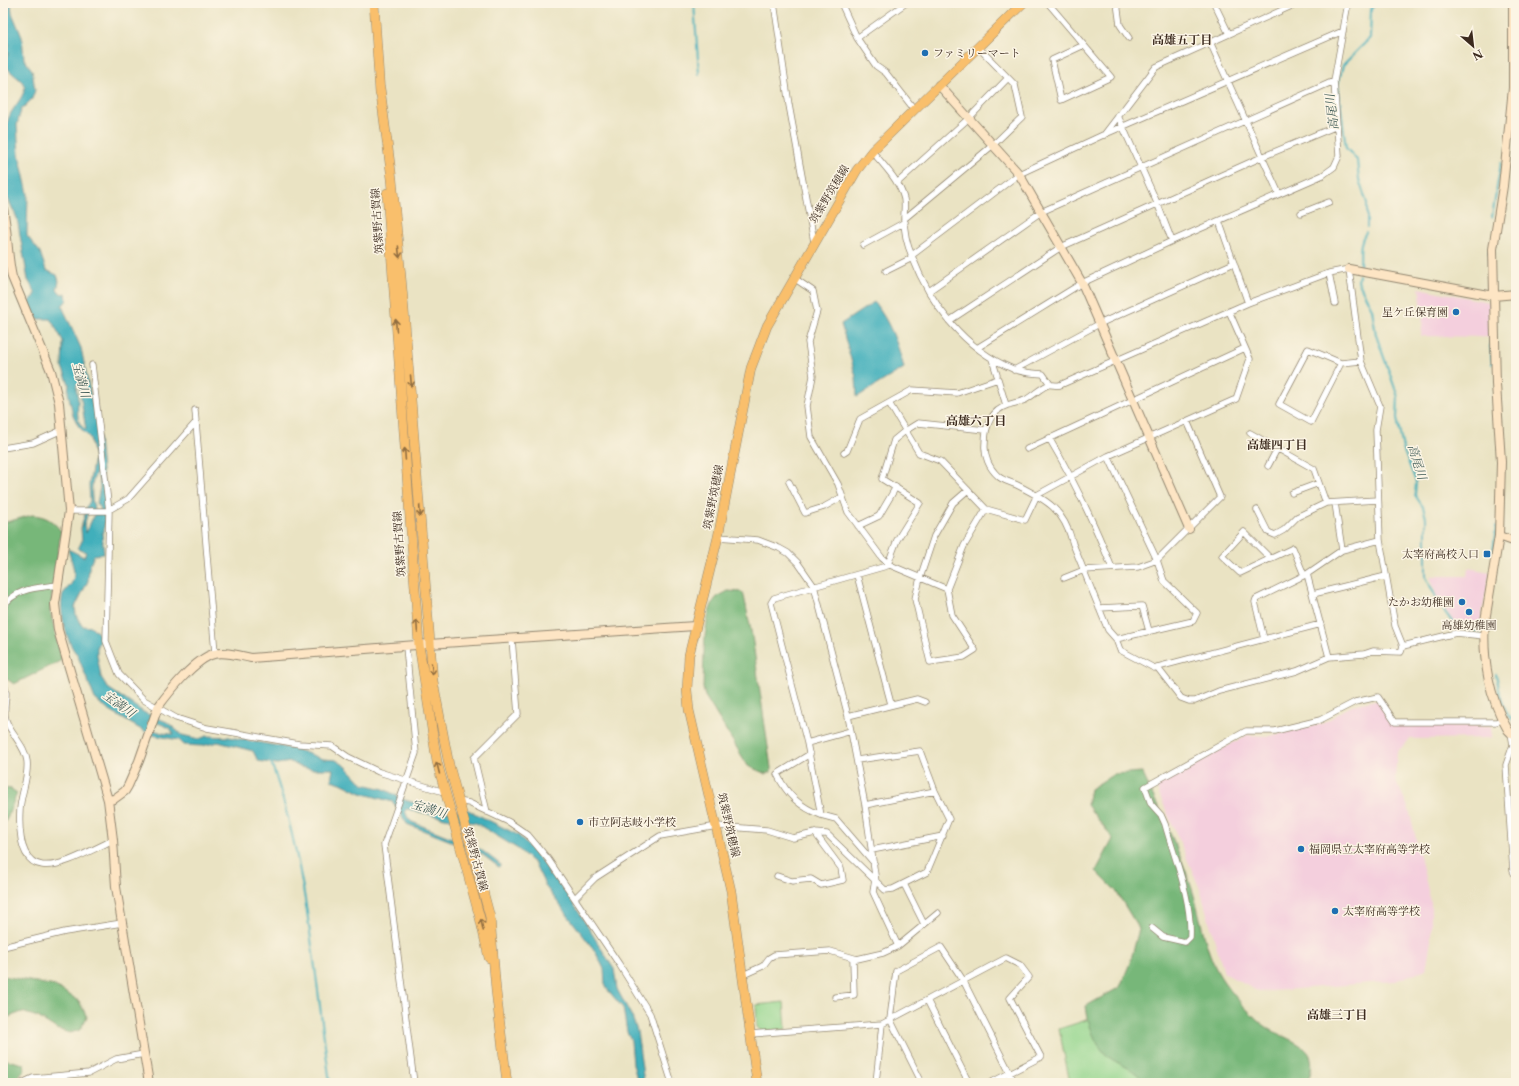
<svg xmlns="http://www.w3.org/2000/svg" width="1519" height="1086" viewBox="0 0 1519 1086" font-family="'Libre Caslon Text','Noto Serif JP',serif">
  <style>
    .built { fill: #f4cfdd }
    .green { fill: #94d68e; stroke: #688056 }
    .forest { fill: #77b779; stroke: #59704c }
    .water { fill: #40afbb; stroke: #3e6c6c; fill-rule: evenodd }
    .lines { fill: none; stroke-linecap: round; stroke-linejoin: round }
    .stream { stroke: #40afbb; stroke-width: 2 }
    .street-casing { stroke: #928670; stroke-width: 7 }
    .secondary-casing { stroke: #928670; stroke-width: 10 }
    .primary-casing { stroke: #928670; stroke-width: 10 }
    .street { stroke: #fff; stroke-width: 5.5 }
    .secondary { stroke: #fde5c4; stroke-width: 8 }
    .primary { stroke: #f9bf6c; stroke-width: 9 }
    .oneway { stroke: #906d41 }
    .poi-dot { fill: #1f6fb2; stroke: #fcf5e5; stroke-width: 1.5 }
    .labels { text-anchor: middle; stroke-width: 3; stroke-linejoin: round; paint-order: stroke }
    .poi-label { font-size: 11px; fill: #3b2a1e; stroke: #fcf5e5; text-anchor: start }
    .street-label { font-size: 11px; fill: #3b2a1e; stroke: #fcf5e5 }
    .neighbourhood-label { font-size: 12px; font-weight: bold; fill: #3b2a1e; stroke: #fcf5e5 }
    .water-label { font-size: 12px; font-style: italic; fill: #3d5955; stroke: #fcf5e5 }
  </style>
  <rect width="100%" height="100%" fill="#fcf5e5"/>
  <filter id="ink" filterUnits="userSpaceOnUse"><feTurbulence type="fractalNoise" baseFrequency=".025" numOctaves="2"/><feDisplacementMap in="SourceGraphic" scale="8" xChannelSelector="R" yChannelSelector="G"/><feConvolveMatrix kernelMatrix="1 2 1 2 8 2 1 2 1" color-interpolation-filters="sRGB"/></filter>
  <filter id="wash" filterUnits="userSpaceOnUse"><feTurbulence type="fractalNoise" baseFrequency=".012" numOctaves="4" result="noise"/><feDisplacementMap in="SourceGraphic" scale="16" xChannelSelector="R" yChannelSelector="G"/><feGaussianBlur stdDeviation="0.9" result="paint"/><feColorMatrix in="noise" values="0 0 0 0 0 0 0 0 0 0 0 0 0 0 0 0 0 1.4 0 .05"/><feComposite in="paint" operator="in"/></filter>
  <g filter="url(#wash)">
    <rect width="100%" height="100%" fill="#eae3c3"/>
    <path class="built" d="M1419 288 1489 302 1490 337 1421 336 1423 316Z
      M1468 568 1490 572 1479 630 1456 625 1437 597 1430 576H1467Z
      M1376 700 1394 726H1491L1492 738 1410 739 1397 752 1395 779 1409 809 1431 903V941L1426 969 1395 981 1259 992 1224 973 1200 889 1156 787 1247 735 1269 736 1322 724 1352 705Z"/>
    <path class="green" d="M1153 998 1248 1083H1070L1059 1029Z
      M784 1002 786 1029 761 1031 757 1027 756 1005Z"/>
    <path class="forest" d="M32 515C46 516 52 520 61 531L50 611 62 660 14 684 3 676V523Z
      M728 591 742 592 744 596 752 636 771 768V772L766 774 748 766 705 696 703 688C704 667 702 612 717 597 720 595 725 593 728 591Z
      M1142 772C1159 809 1178 847 1191 886 1202 918 1204 954 1224 982 1235 997 1253 1018 1268 1028 1278 1035 1300 1042 1307 1051 1315 1060 1311 1073 1307 1083H1145C1133 1067 1125 1068 1110 1058 1095 1047 1088 1024 1086 1006L1120 987 1130 963 1139 929 1116 891 1096 871 1113 839 1087 805 1090 789 1114 774Z
      M3 788 11 789 17 793 5 823 3 824Z
      M3 976 55 986 79 1001 87 1017 80 1030 70 1033 57 1029 38 1017 22 1012 3 1019Z
      M3 1059 23 1064 25 1069 12 1083H3Z"/>
    <path class="water" d="M11 4 12 13 22 37 24 59 32 70 35 90 32 99 21 110 17 125 19 154 28 194 27 231V236L40 252 46 270 57 275 59 281 57 290 62 294 66 293 67 300 62 306 81 348 93 408H96L105 502 104 532 102 533 104 554 94 555 89 568 88 581 75 607 76 615 82 626 92 627 99 634 100 642 97 645V655L101 677 108 688 145 713 167 722 182 735 199 739 207 736 229 737 295 749 323 759 336 760 347 767 363 784 384 789 405 800 444 812 468 810 518 835 544 864 568 895 614 969 617 989 632 1017 637 1031 644 1083H638L633 1064 631 1041 627 1032 623 1008 607 989 605 984 604 969 595 951 546 887 535 864 518 849 476 823 445 818 407 809 405 811 408 818 412 822 480 849 501 865 499 867 479 852 407 824 393 802 361 793 341 783 331 780 333 769H312L300 767 291 762 277 764 258 761 253 751 218 742 202 746 184 745 179 740 152 735 142 730 108 710 95 699 77 654C67 645 58 608 63 595 67 586 73 587 74 574 74 566 70 557 68 549L84 557 86 552 78 549 82 541 81 528 87 506 90 501 89 485 94 458 90 438 79 427 73 415 68 392 69 384 62 367 63 341 53 323 50 319H35L28 306 29 301 35 296V292L28 280 17 218 7 197 4 172 7 146 3 132 5 133 8 131C3 113 24 102 25 86 19 75 5 73 6 60 7 56 9 54 10 51L3 63V55L10 44 6 45 3 42V6ZM77 384 79 386 86 430C75 423 78 411 78 400 78 394 75 389 77 384ZM97 472 100 487 97 503 101 509 97 515C91 504 89 483 97 472ZM90 507 94 515 86 533 84 525ZM147 721C156 722 169 725 174 734 163 734 151 732 147 721Z
      M874 302C890 322 898 344 904 368L857 397 856 377 841 324Z"/>
    <g class="lines">
      <path class="stream" d="M694 3 699 74
        M1509 3V13
        M1492 217 1501 163
        M1367 227V203L1359 180 1357 160 1346 148 1338 85 1343 65 1370 38 1371 9 1376 3
        M1489 251 1490 286
        M1360 266C1361 252 1358 244 1366 232
        M1359 275 1358 281 1372 309 1376 335 1398 397 1397 418 1403 449 1416 482 1415 495 1423 507 1426 518V577L1439 604 1456 627 1480 632
        M1490 342 1492 364
        M1493 551 1496 526
        M1496 674 1501 698 1507 713 1516 723
        M271 762C307 863 315 977 330 1083
        M1515 835 1516 847"/>
    </g>
  </g>
  <g filter="url(#ink)">
    <g class="lines">
      <defs>
        <path id="street" d="M774 3 789 105 814 242
          M841 3 857 38
          M906 3 857 38 876 66 886 73 914 109
          M1048 3 1111 77 1061 100 1052 60 1084 45
          M1117 3 1120 25 1129 38
          M1214 3 1229 34
          M1210 42 1279 194
          M1118 116 1158 205 1172 241
          M1104 135 1156 67 1298 3
          M872 151C883 165 900 181 904 199 905 205 904 211 904 217 904 230 907 245 912 256 930 304 964 349 1013 369 1022 373 1033 373 1043 374L1050 384
          M897 183 969 118 1008 78
          M1301 213 1329 202
          M904 219 993 145 1022 117 1015 85 978 47
          M1219 221 1248 303
          M863 245 905 222
          M911 256 1019 174 1103 135 1343 31
          M886 271 912 258
          M1329 273 1335 303
          M794 278 813 291 817 311 808 342 813 376 807 406 811 437 838 484 848 512 882 558 890 565 947 589
          M929 291 1041 212 1334 81
          M949 321 1061 247 1262 157 1337 126
          M977 348 1082 283 1172 241 1323 175 1334 167 1339 156 1334 81 1348 3
          M992 359 997 375
          M1341 363 1311 422 1279 404 1308 349 1341 363 1361 361
          M92 365 109 511 106 641 119 674 144 700 176 718 207 728 299 744 332 746 348 757 379 772 444 792
          M1014 370 1099 324 1234 263
          M889 403 919 453 940 461 986 509 1025 520 1037 495 1108 456 1236 399 1250 359 1229 311
          M195 410 215 653
          M1250 433 1314 469 1326 503
          M1049 438C1074 480 1094 523 1112 568
          M3 448 33 443 62 430
          M1027 449 1245 348
          M844 453 847 451 860 419 912 390 957 393 998 379 1006 405
          M1108 456 1157 560 1164 581 1197 613 1193 621 1116 639
          M1268 466 1277 449
          M789 482 805 513 824 507 842 497
          M968 490 953 503 934 536 920 578 915 599 930 662 964 657 975 650 952 615 947 589 964 546 986 509
          M1292 493 1319 483
          M1335 503 1342 550
          M1257 510 1268 532 1275 535 1284 530 1297 517 1326 503 1377 500
          M69 511H107L128 499 196 422
          M858 526 879 516 896 487
          M718 537 758 540 779 548 788 553 798 563 814 586 848 716 865 805 876 882
          M1271 559 1244 532 1222 556 1240 573 1293 548 1304 575
          M888 564 897 540 920 503 882 479 894 440 905 431 918 423 985 430
          M857 575 891 704
          M1064 578 1084 570 1138 567 1157 560 1220 497 1187 421
          M1313 594 1386 576
          M3 607C15 588 37 588 58 585
          M1099 608 1142 606 1149 631
          M1321 624 1154 668 1120 650 1116 639 1108 630 1073 544C1064 509 1047 500 1017 485 1011 482 1003 481 998 476 989 468 984 456 985 444 985 427 990 411 1008 405 1013 403 1020 402 1025 400 1033 396 1040 388 1048 385 1051 384 1056 386 1060 385L1248 303 1329 273 1349 269 1361 361 1380 406 1376 430 1380 540 1395 626 1403 646 1456 633 1484 636
          M1264 639 1255 602 1256 599 1307 574 1342 550 1380 540
          M406 647 416 753 384 845 414 1083
          M1329 657 1364 654 1373 651 1401 652 1403 646
          M1157 667 1181 698 1189 701H1195L1219 691 1297 671 1329 657 1307 574
          M3 678C4 683 5 688 6 693 6 703 3 711 6 720 11 735 25 745 27 761 29 777 21 793 20 809 15 895 65 863 113 840
          M848 716 917 699 925 702
          M1511 733 1513 745 1506 765 1513 871 1516 877
          M807 743 851 731
          M810 754 777 774C787 795 800 807 821 815
          M458 801 469 803 509 822 528 835 548 859 619 964 650 1014 672 1083
          M865 805 935 791
          M487 812 474 758 518 714 512 639
          M872 850 943 836
          M874 863 836 819 821 815 807 743 771 603 774 598 890 565
          M777 876 792 881 811 879 821 885 843 880 841 868 815 833
          M904 884 924 924
          M575 898 595 878 660 836 717 826 767 830 793 838 815 833 827 834 885 890 893 889 927 872 949 819 935 791 920 751 857 760
          M1152 928 1163 937 1185 942 1190 937C1192 899 1175 860 1165 824L1161 815 1151 804 1145 787 1246 731H1275L1320 720 1355 702 1378 697 1395 722H1496L1502 720
          M898 946 938 913
          M3 947 65 932 122 923
          M743 975 763 966 769 958 774 955 830 951 857 959 883 953 898 946 873 892 875 880
          M835 997 854 995 853 959
          M927 1000 969 1083
          M751 1034 882 1024 1006 958 1020 965 1029 977 1010 998 1041 1057 990 1083
          M22 1083 33 1078 89 1073 116 1059 144 1054
          M876 1083 882 1024
          M922 1083 890 1019 896 971 941 947 963 980 1015 1083"/>
        <path id="secondary" d="M1513 3V88L1503 186 1493 249 1496 384 1501 462 1499 536 1485 621C1482 658 1489 698 1508 730L1511 733 1516 734
          M939 85 1019 174 1082 283 1189 529
          M3 209C8 232 7 255 12 277L51 371 59 403 69 511 55 604 58 630 108 800 113 840 116 887 149 1083
          M1349 269 1494 296 1516 294
          M1499 536 1516 542
          M108 800 114 799 125 791 128 786 139 761 158 707C169 692 196 658 214 654 226 651 240 656 251 658L429 644 695 626"/>
        <path id="primary" d="M374 3 380 94
          M380 88 392 179 404 310 433 681 449 765 490 917 496 991 507 1083
          M387 193 419 645 437 762 480 918 489 958
          M757 1083 731 891 689 710 687 690 689 655 718 537 751 368 767 326 857 170 872 151 1023 3"/>
      </defs>
      <use href="#street" class="street-casing"/>
      <use href="#secondary" class="secondary-casing"/>
      <use href="#primary" class="primary-casing"/>
      <use href="#street" class="street"/>
      <use href="#secondary" class="secondary"/>
      <use href="#primary" class="primary"/>
    </g>
    <defs><path id="oneway-shaft" d="M-6 0H5M1.5-3L5.5 0L1.5 3" fill="none" stroke-width="1.6" stroke-linecap="round" stroke-linejoin="round"/></defs>
    <g class="oneway">
      <use href="#oneway-shaft" transform="translate(399 252) rotate(84)"/>
      <use href="#oneway-shaft" transform="translate(396 325) rotate(-94)"/>
      <use href="#oneway-shaft" transform="translate(411 381) rotate(85)"/>
      <use href="#oneway-shaft" transform="translate(405 454) rotate(-94)"/>
      <use href="#oneway-shaft" transform="translate(420 511) rotate(86)"/>
      <use href="#oneway-shaft" transform="translate(417 626) rotate(-94)"/>
      <use href="#oneway-shaft" transform="translate(432 669) rotate(84)"/>
      <use href="#oneway-shaft" transform="translate(438 768) rotate(-104)"/>
      <use href="#oneway-shaft" transform="translate(482 925) rotate(-102)"/>
    </g>
  </g>
  <g class="poi-dot">
    <circle cx="925" cy="53" r="4"/>
    <circle cx="1456" cy="312" r="4"/>
    <rect x="1483" y="550" width="8" height="8" rx="2"/>
    <circle cx="1462" cy="602" r="4"/>
    <circle cx="1469" cy="612" r="4"/>
    <circle cx="580" cy="822" r="4"/>
    <circle cx="1301" cy="849" r="4"/>
    <circle cx="1335" cy="911" r="4"/>
  </g>
  <g class="labels">
    <g class="poi-label">
      <text x="933" y="57">ファミリーマート</text>
      <text x="1448" y="316" text-anchor="end">星ケ丘保育園</text>
      <text x="1479" y="558" text-anchor="end">太宰府高校入口</text>
      <text x="1454" y="606" text-anchor="end">たかお幼稚園</text>
      <text x="1469" y="629" text-anchor="middle">高雄幼稚園</text>
      <text x="588" y="826">市立阿志岐小学校</text>
      <text x="1309" y="853">福岡県立太宰府高等学校</text>
      <text x="1343" y="915">太宰府高等学校</text>
    </g>
    <g class="street-label">
      <text transform="translate(829 194) rotate(-59)" y="4">筑紫野筑穂線</text>
      <text transform="translate(377 221) rotate(-94)" y="4">筑紫野古賀線</text>
      <text transform="translate(713 497) rotate(-79)" y="4">筑紫野筑穂線</text>
      <text transform="translate(399 544) rotate(-94)" y="4">筑紫野古賀線</text>
      <text transform="translate(729 825) rotate(77)" y="4">筑紫野筑穂線</text>
      <text transform="translate(476 859) rotate(75)" y="4">筑紫野古賀線</text>
    </g>
    <g class="neighbourhood-label">
      <text x="1182" y="44">高雄五丁目</text>
      <text x="976" y="425">高雄六丁目</text>
      <text x="1277" y="449">高雄四丁目</text>
      <text x="1337" y="1019">高雄三丁目</text>
    </g>
    <g class="water-label">
      <text transform="translate(1332 112) rotate(-97)" y="4">高尾川</text>
      <text transform="translate(81 380) rotate(75)" y="4">宝満川</text>
      <text transform="translate(1417 462) rotate(73)" y="4">高尾川</text>
      <text transform="translate(119 704) rotate(36)" y="4">宝満川</text>
      <text transform="translate(429 809) rotate(17)" y="4">宝満川</text>
    </g>
  </g>
  <rect width="1519" height="1086" fill="none" stroke="#fcf5e5" stroke-width="16"/>
  <g transform="translate(1473 46) rotate(152)" stroke="#fcf5e5" stroke-width="3" paint-order="stroke">
  <path d="M0-3L7 15L0 10L-7 15Z" fill="#3b2a1e"/>
  <text y="-6" font-size="11" font-weight="bold" text-anchor="middle" fill="#3b2a1e">N</text>
  </g>
</svg>
